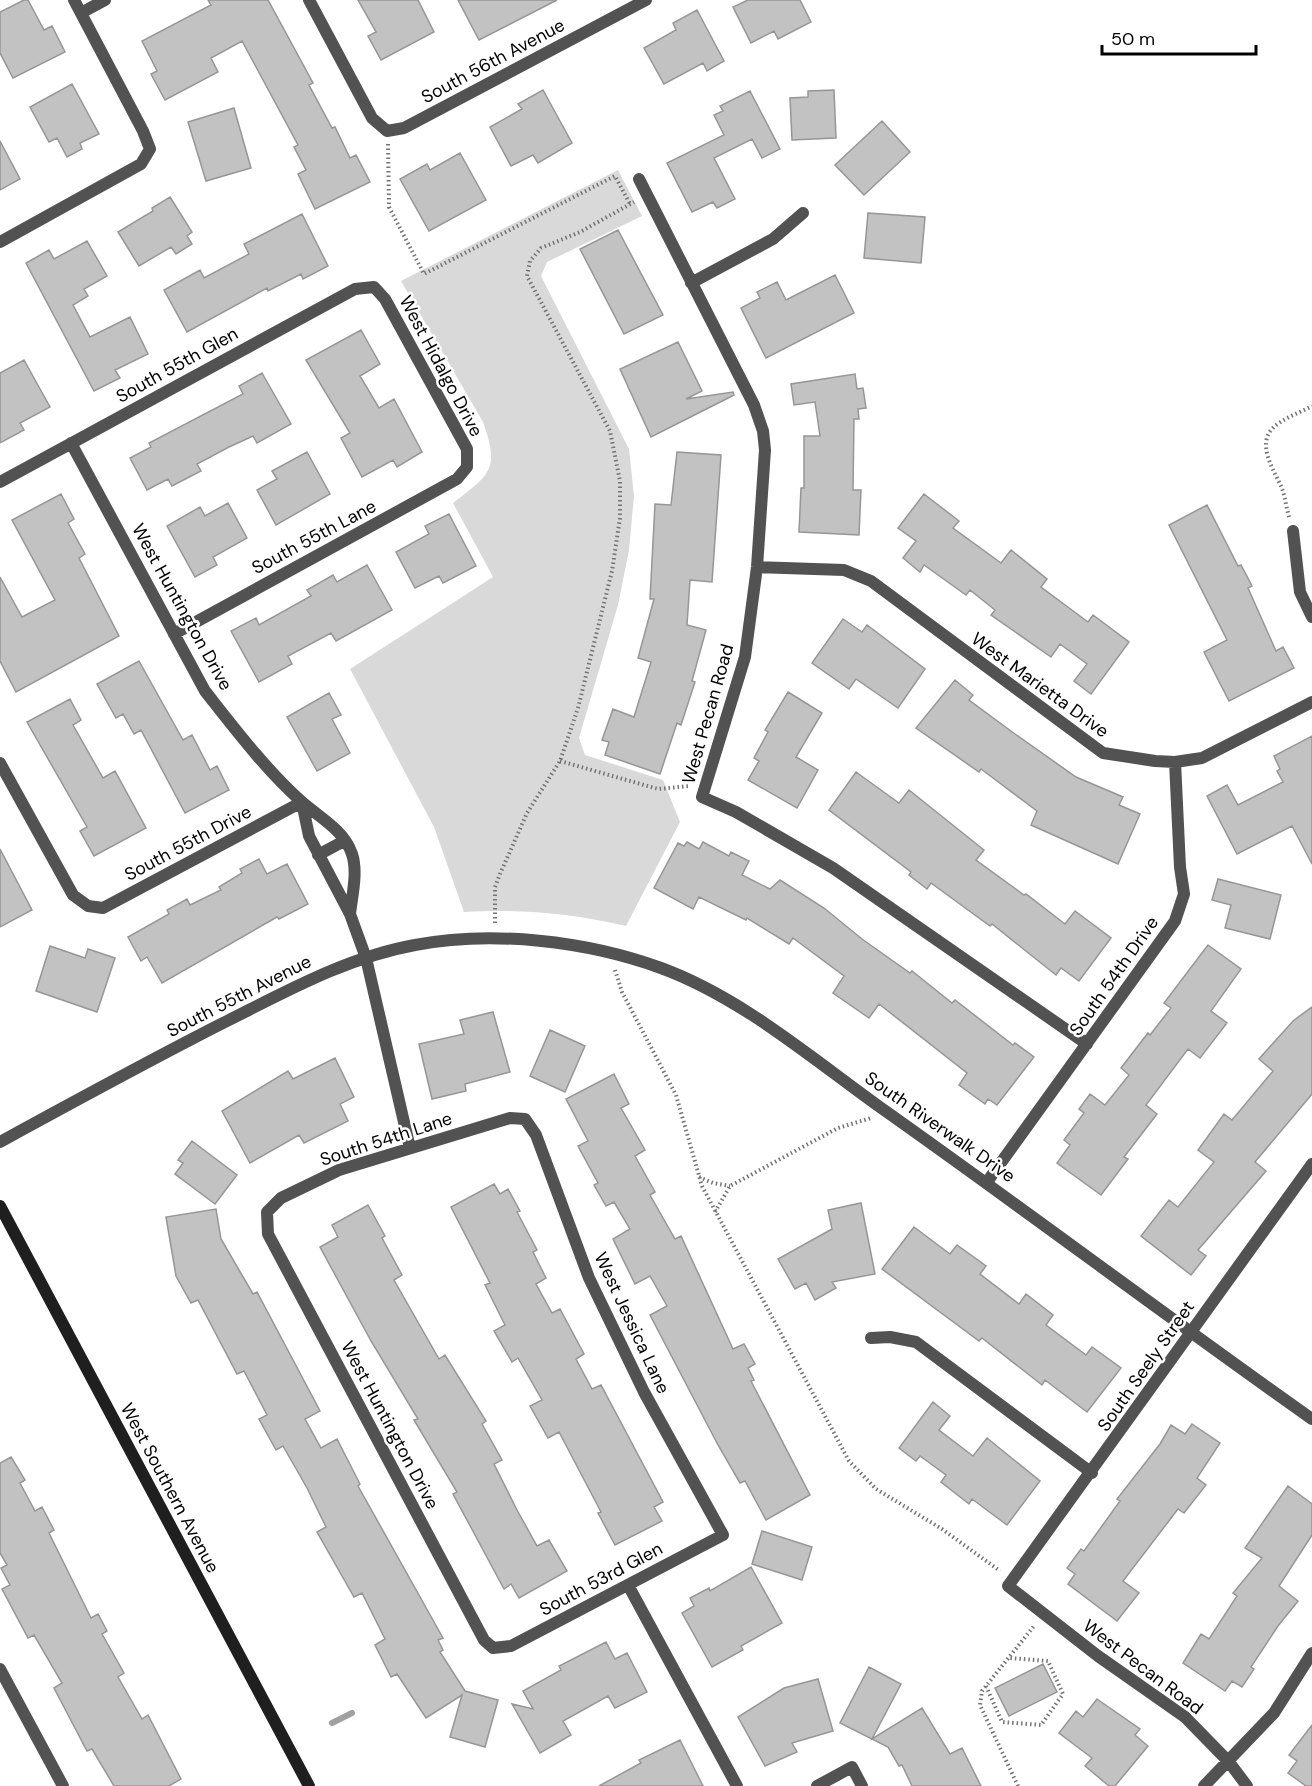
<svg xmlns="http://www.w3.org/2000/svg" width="1312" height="1786" viewBox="0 0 1312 1786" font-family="'DM Sans',sans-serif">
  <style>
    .green { fill: #d9d9d9 }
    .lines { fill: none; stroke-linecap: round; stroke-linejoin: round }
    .stream { stroke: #a0a0a0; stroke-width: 6 }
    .building { fill: #c2c2c2; stroke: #969696; stroke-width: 1.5 }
    .path { stroke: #747474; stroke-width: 4; stroke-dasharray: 1.5 3; stroke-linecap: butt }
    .minor { stroke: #525252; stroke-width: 12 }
    .tertiary { stroke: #525252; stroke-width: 12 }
    .secondary { stroke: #1f1f1f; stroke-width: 12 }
    .labels { text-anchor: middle; stroke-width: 5; stroke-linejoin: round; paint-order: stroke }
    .street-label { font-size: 18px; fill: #000; stroke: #fff }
  </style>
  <rect width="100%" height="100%" fill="#fff"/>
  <path class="green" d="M618 170 642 216 547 262 541 276 629 449 634 496 629 550 618 605 579 738 585 755 663 780 680 822 626 926C566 913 526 909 464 912L434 827 350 669 493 577 453 503C490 474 500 470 483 422L401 281Z"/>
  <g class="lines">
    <path class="stream" d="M332 1723 352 1713"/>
  </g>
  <path class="building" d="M24 0H28L44 30 52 26 65 52 13 78 0 53V12Z
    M208 0H268L313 83 309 85 332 128 335 127 350 158 356 155 370 182 315 209 298 174 306 170 294 147 298 145 242 41 211 58 218 72 165 100 151 74 157 71 142 41 211 5Z
    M358 0H418L434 32 381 60 368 36 376 32Z
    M458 0H557L479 40Z
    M748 0H800L811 22 778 39 774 31 751 43 733 7Z
    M697 10 724 61 707 71 703 63 664 84 644 48 676 30 673 23Z
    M72 84 99 134 80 143 82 149 67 157 57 138 49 142 30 107Z
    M543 90 572 143 538 163 533 155 511 166 490 127 522 109 518 104Z
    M834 90 836 138 792 140 790 98 808 97V91Z
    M750 91 780 149 762 158 752 139 714 158 735 199 717 208 713 202 692 212 667 163 724 135 714 115 723 111 720 106Z
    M234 108 251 168 206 181 188 122Z
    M882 121 910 152 864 195 835 165Z
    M0 141 20 179 0 190Z
    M460 153 486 200 429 231 400 179 427 164 430 170Z
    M170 197 192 232 187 236 192 244 176 254 171 247 139 266 118 232 153 211 152 208Z
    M868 213 925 217 921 263 864 258Z
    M302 214 328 266 303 279 301 274 268 291 267 288 187 332 164 290 200 270 204 278 249 254 244 244Z
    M618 230 663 315 624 334 580 249Z
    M87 241 107 276 84 289 88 296 73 305 90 337 130 317 148 354 115 370 120 378 94 391 26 263 49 250 54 259Z
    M835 275 854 313 766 358 741 308 760 298 757 292 777 282 786 300Z
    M361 330 380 364 360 376 379 408 394 399 422 452 397 467 393 460 362 477 341 438 350 433 306 360Z
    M678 342 702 391 686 399 733 392 734 395 651 437 620 369Z
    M24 360 50 407 20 423 24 430 0 443V373Z
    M262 373 291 424 257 443 253 436 229 447 197 464 201 471 172 486 168 479 147 490 130 458 151 447 149 443 243 394 239 386Z
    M855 374 857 389 863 388 866 408 858 409 859 419H854L853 490H861L859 535 799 532 801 488H804V436H820L815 402 794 405 791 384Z
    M307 452 330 494 276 525 257 490 277 479 272 471Z
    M677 452 721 455 712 582 690 580 687 625 706 630 692 681 695 682 681 725 677 723 660 774 605 755 609 742 602 740 613 709 634 717 651 662 638 658 654 599H650L655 504 671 505Z
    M61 494 74 519 68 523 85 554 79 558 119 636 16 692 0 661V577L22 617 55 600 12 520Z
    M924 494 959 521 953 528 1001 563 1011 550 1047 579 1041 587 1088 622 1093 615 1129 642 1091 694 1074 681 1087 664 1060 644 1051 657 991 615 995 610 970 590 966 595 924 565 920 572 903 558 916 541 898 528Z
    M228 503 247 538 213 557 217 565 195 577 167 526 200 507 205 516Z
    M1207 505 1238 566 1241 565 1252 586 1248 588 1276 651 1283 647 1294 668 1229 701 1204 652 1227 640 1169 525Z
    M449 514 476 566 443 583 439 576 415 588 396 552 429 534 425 526Z
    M367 565 392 610 336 641 331 633 288 656 292 664 259 682 231 631 256 618 259 625 311 596 307 590 333 575 337 582Z
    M843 619 862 632 867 625 925 669 898 708 856 679 849 689 812 663Z
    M139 661 183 740 192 735 210 770 217 766 229 790 185 813 141 730 134 734 123 714 116 718 97 684Z
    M955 680 973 695 969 700 1015 734 1076 777 1123 797 1119 805 1140 814 1118 864 1031 825 1037 811 981 769 979 772 916 728Z
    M788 692 822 713 796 757 818 770 797 808 748 780 759 761 754 758 768 732 765 730Z
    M329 693 341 715 332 719 350 753 317 771 287 717Z
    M70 699 81 720 73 725 103 778 115 771 146 828 94 856 80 831 87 827 27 722Z
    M1312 736V864L1292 826 1237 854 1207 796 1227 785 1238 805 1283 782 1277 771 1280 769 1274 756Z
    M856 772 899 803 909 790 984 850 976 860 1024 895 1026 894 1065 924 1075 911 1111 938 1079 981 1061 968 1056 975 992 924 990 926 931 883 927 889 909 875 911 872 829 810Z
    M687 842 699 849 703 842 729 856 731 852 749 861 742 875 770 889 780 880 824 908 862 939 910 973 912 971 952 1003 955 1000 1013 1045 1015 1043 1034 1057 997 1105 988 1099 985 1104 959 1085 967 1073 879 1004 869 1018 833 993 844 976 793 938 789 944 747 918 746 920 699 897 693 909 654 888 678 843 684 846Z
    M0 849 32 910 0 927Z
    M259 859 267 874 287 864 308 904 279 919 277 917 162 983 147 957 141 961 128 937 169 914 167 910 187 899 190 905 221 890 219 887 242 873 240 869Z
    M1218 879 1281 895 1270 939 1225 928 1231 905 1212 900Z
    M1208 945 1241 969 1211 1011 1227 1023 1200 1058 1188 1049 1146 1105 1157 1114 1124 1157 1128 1159 1101 1195 1057 1163 1070 1145 1064 1140 1084 1113 1079 1109 1090 1094 1105 1105 1129 1075 1121 1068 1148 1033 1150 1035 1171 1008 1164 1003Z
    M50 946 85 958 88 949 115 958 97 1012 36 991Z
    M1312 1007V1094L1255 1162 1266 1171 1198 1250 1206 1256 1191 1275 1141 1236 1169 1200 1178 1207 1214 1162 1198 1150 1224 1114 1232 1120 1273 1071 1259 1059 1293 1021Z
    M493 1012 510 1072 465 1084 466 1091 432 1099 419 1044 464 1034 460 1020Z
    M550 1030 585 1046 565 1092 530 1076Z
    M335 1058 354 1097 340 1104 348 1121 304 1143 299 1135 250 1163 222 1111 288 1071 293 1079Z
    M614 1074 629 1104 621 1108 645 1150 635 1156 655 1192 650 1195 675 1239 681 1236 733 1349 744 1344 755 1364 748 1368 754 1380 751 1381 810 1495 766 1520 745 1481 740 1483 718 1445 650 1315 667 1306 650 1276 635 1284 613 1239 630 1229 614 1202 606 1206 594 1185 598 1183 578 1146 588 1141 566 1099Z
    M192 1141 237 1175 215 1204 175 1174 183 1163 178 1160Z
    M494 1184 500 1194 508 1189 520 1211 517 1212 537 1250 533 1252 546 1278 536 1284 552 1313 560 1309 584 1354 576 1359 592 1389 601 1385 663 1502 654 1507 662 1521 615 1545 598 1513 601 1512 559 1432 548 1438 530 1406 542 1400 518 1358 512 1362 494 1331 505 1325 485 1285 490 1283 451 1207Z
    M861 1203 875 1274 832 1282 836 1288 815 1300 806 1283 795 1289 778 1259 832 1229 828 1210Z
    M368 1205 385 1236 382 1238 402 1275 394 1280 439 1359 445 1355 486 1421 482 1424 502 1460 494 1464 517 1510 537 1546 549 1540 567 1571 519 1598 511 1584 504 1589 453 1494 457 1492 414 1420 418 1419 371 1341 320 1247 338 1237 332 1225Z
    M216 1209 221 1239 253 1294 257 1292 320 1411 305 1419 321 1448 337 1439 360 1484 358 1486 443 1638 438 1640 443 1650 440 1652 465 1691 498 1700 485 1747 450 1737 462 1695 426 1718 397 1674 391 1677 375 1645 385 1639 362 1593 354 1597 317 1532 326 1527 307 1488 283 1446 276 1450 259 1419 267 1415 244 1371 237 1374 198 1300 191 1303 176 1276 166 1217Z
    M914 1227 950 1254 957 1245 986 1266 980 1274 1019 1304 1026 1294 1053 1315 1046 1325 1086 1355 1092 1347 1121 1368 1087 1412 1045 1380 1042 1385 982 1338 979 1341 882 1269Z
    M933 1402 950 1416 939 1430 973 1456 987 1438 1040 1481 1007 1525 972 1499 969 1504 941 1482 946 1475 920 1456 916 1461 899 1448Z
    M1192 1424 1220 1443 1197 1478 1206 1485 1184 1513 1178 1509 1123 1581 1139 1593 1117 1621 1068 1584 1075 1574 1067 1568 1081 1549 1084 1551 1120 1501 1117 1499 1160 1444 1171 1425 1185 1434Z
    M11 1457 25 1480 20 1483 35 1511 42 1507 54 1530 49 1533 91 1618 98 1614 107 1631 102 1634 124 1673 118 1677 142 1719 148 1715 181 1779 169 1786H114L92 1749 87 1751 54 1688 62 1683 34 1635 28 1638 2 1589 10 1585 1 1568 7 1565 0 1553V1463Z
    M1288 1486 1312 1504V1535L1279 1586 1298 1601 1278 1626 1251 1667 1254 1669 1242 1687 1232 1681 1225 1691 1183 1663 1201 1634 1209 1639 1237 1596 1233 1593 1262 1558 1245 1548Z
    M762 1531 812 1547 802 1580 752 1564Z
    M751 1567 782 1623 741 1646 743 1650 712 1667 682 1613 694 1606 690 1598 709 1588 710 1591Z
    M606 1642 615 1659 627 1653 647 1692 615 1708 608 1696 563 1721 571 1735 540 1753 512 1704 533 1709 523 1691 561 1670 559 1666Z
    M1043 1664 1057 1692 1009 1716 995 1688Z
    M869 1667 901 1684 872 1739 922 1708 950 1754 962 1748 981 1786H912L902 1765 899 1766 888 1747 840 1723Z
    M818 1679 833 1731 792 1743 797 1752 765 1766 738 1717 784 1688Z
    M1097 1699 1140 1729 1135 1735 1148 1746 1115 1786H1109L1085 1766 1092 1758 1059 1733 1076 1711 1083 1717Z
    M1312 1725V1786H1306L1288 1773 1297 1761 1289 1755Z
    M680 1740 703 1786H599L641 1763 639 1760Z"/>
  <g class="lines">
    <path class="path" d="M388 144 389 207 424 274 615 176 630 204
      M1289 517C1286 507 1285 495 1281 486 1274 471 1257 445 1272 429 1281 419 1299 413 1312 406
      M560 761 658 789 690 786
      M495 923V887L500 874 527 813 560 761 578 708 612 571 620 518V481L610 431 527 276 530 261 541 248 580 232 634 202
      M615 970 622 992 676 1095 702 1186 849 1461 876 1489 942 1529 1000 1571
      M699 1177 713 1183 730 1186
      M715 1212 730 1186 838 1128 871 1118
      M986 1686 1002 1722 1041 1725 1063 1694 1048 1661 1010 1658
      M1018 1786 980 1705 982 1691 1034 1626"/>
    <path class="minor" d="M309 0 372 118 387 131 404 128 646 0
      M81 13 105 0
      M639 179 754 405 763 431 765 450 757 567 745 657 702 797 736 812 833 868 1087 1044
      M0 242 141 164 150 149 143 131 74 0
      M691 283 773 239 803 213
      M71 443 205 691C235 729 266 770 302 802 319 817 344 830 352 854 358 872 352 896 350 914
      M0 482 355 289 374 287 385 299 467 449V467L457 479 174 634
      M1293 531 1300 592 1312 617
      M757 567 844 570 871 581 1103 753 1155 761 1175 762 1202 758 1312 702
      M0 763 73 895 88 906 103 908 302 802
      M302 802 309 836 350 914 366 958 410 1148
      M318 855 344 841
      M510 1118 525 1119 536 1135 589 1278 644 1392 723 1535 511 1646 493 1648 484 1640 268 1234 267 1212 281 1198 339 1170Z
      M987 1182 1175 921 1184 894 1180 867 1175 762
      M871 1338 890 1337 916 1342 1092 1473
      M628 1585 737 1786
      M0 1669 63 1786
      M817 1786 852 1767 862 1786
      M1204 1786 1274 1713 1312 1653
      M1247 1786 1229 1762 1185 1717 1098 1656 1008 1586 1312 1164"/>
    <path class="tertiary" d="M0 1142C75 1101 150 1060 227 1021 287 991 348 957 415 945 492 930 587 941 661 968 740 997 809 1056 877 1105 1023 1208 1166 1316 1312 1419"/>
    <path class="secondary" d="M0 1206 309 1786"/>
  </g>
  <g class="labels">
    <g class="street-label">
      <text transform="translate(493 61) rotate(-28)" y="6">South 56th Avenue</text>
      <text transform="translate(177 365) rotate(-29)" y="6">South 55th Glen</text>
      <text transform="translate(441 366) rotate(62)" y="6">West Hidalgo Drive</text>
      <text transform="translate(314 537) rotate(-28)" y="6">South 55th Lane</text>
      <text transform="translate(182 607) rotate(61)" y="6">West Huntington Drive</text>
      <text transform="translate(1040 685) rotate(36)" y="6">West Marietta Drive</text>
      <text transform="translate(708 714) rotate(-74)" y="6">West Pecan Road</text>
      <text transform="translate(188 843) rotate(-28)" y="6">South 55th Drive</text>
      <text transform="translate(1114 976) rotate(-55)" y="6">South 54th Drive</text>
      <text transform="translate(239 996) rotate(-27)" y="6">South 55th Avenue</text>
      <text transform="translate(940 1127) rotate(35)" y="6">South Riverwalk Drive</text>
      <text transform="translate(386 1139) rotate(-18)" y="6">South 54th Lane</text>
      <text transform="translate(632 1323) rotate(65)" y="6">West Jessica Lane</text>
      <text transform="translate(1146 1366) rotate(-55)" y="6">South Seely Street</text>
      <text transform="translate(390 1425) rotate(62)" y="6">West Huntington Drive</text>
      <text transform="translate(170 1488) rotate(62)" y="6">West Southern Avenue</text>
      <text transform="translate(601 1579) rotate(-28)" y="6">South 53rd Glen</text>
      <text transform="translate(1143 1667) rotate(37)" y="6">West Pecan Road</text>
    </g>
  </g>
  <path d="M1102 45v9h154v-9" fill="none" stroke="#000000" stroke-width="3"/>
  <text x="1111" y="45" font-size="18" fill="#000000" stroke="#ffffff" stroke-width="4.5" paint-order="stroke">50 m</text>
</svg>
